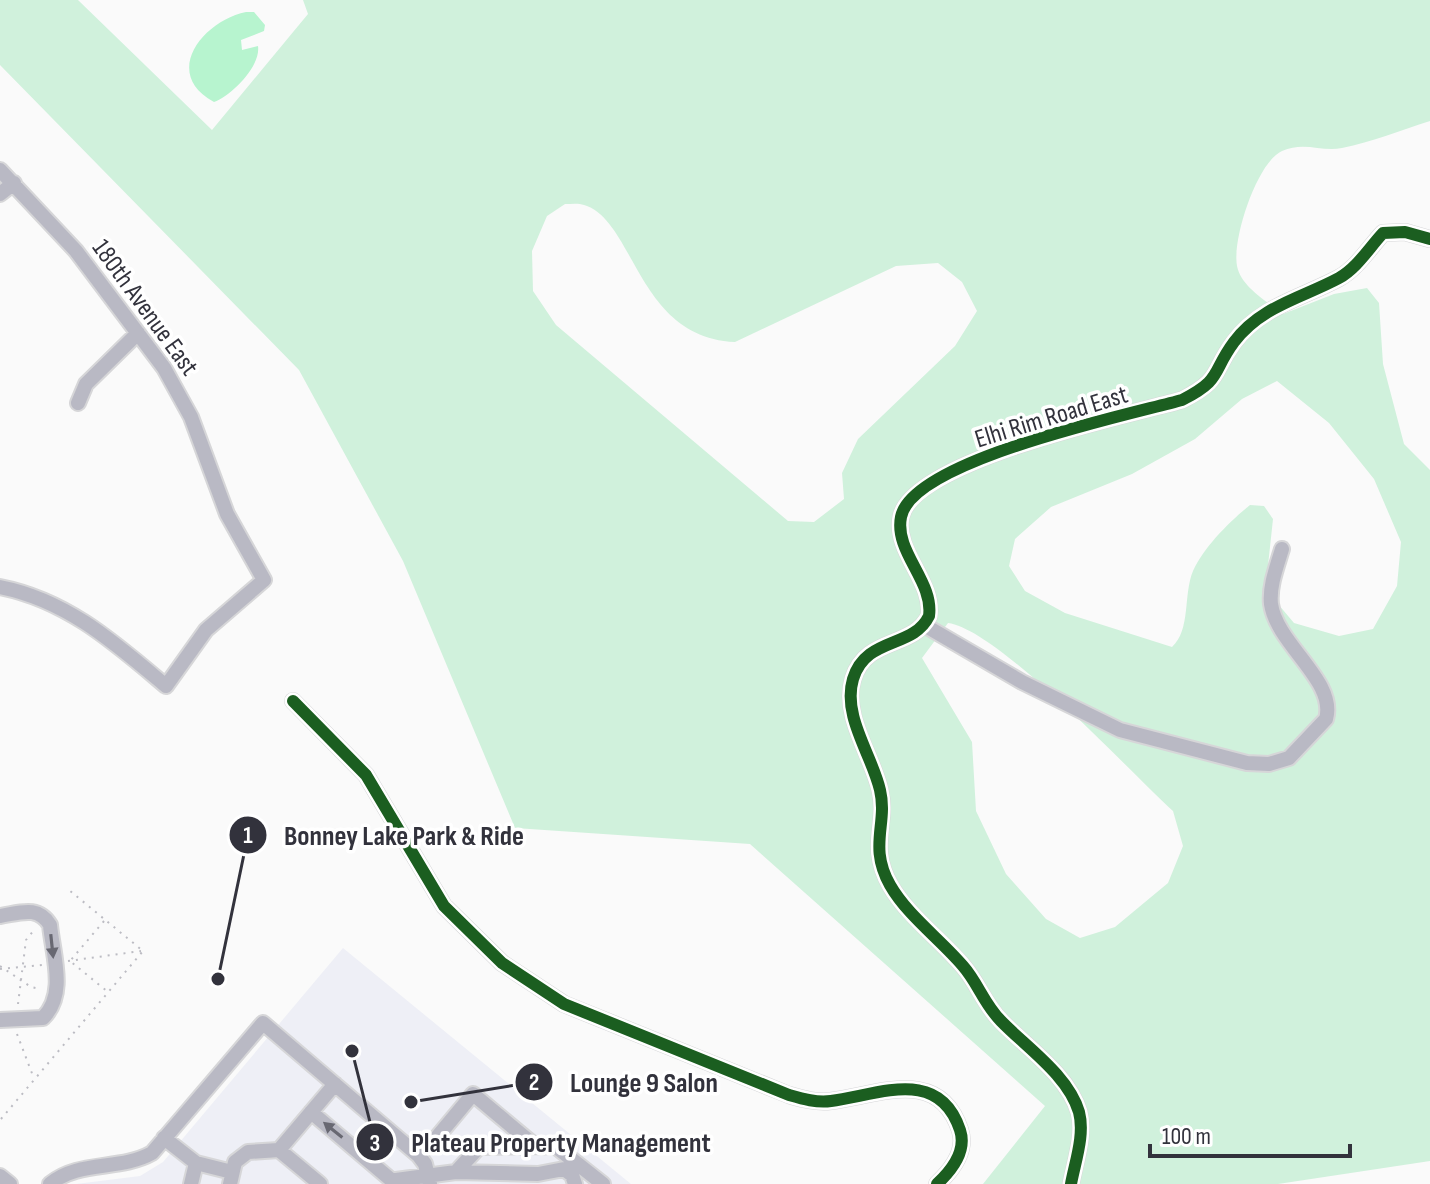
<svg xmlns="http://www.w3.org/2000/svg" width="1430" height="1184" viewBox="0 0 1430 1184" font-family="'Sofia Sans Condensed',sans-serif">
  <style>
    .built { fill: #eeeff6 }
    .green { fill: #d0f1dc; fill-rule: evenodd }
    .water { fill: #b7f4cf }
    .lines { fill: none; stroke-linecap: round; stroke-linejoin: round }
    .minor-casing { stroke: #d6d6d8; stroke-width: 18 }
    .path { stroke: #bcbcc3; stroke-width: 2; stroke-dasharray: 2 6; stroke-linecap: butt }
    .minor { stroke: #b9b9c4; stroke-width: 14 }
    .cycleway-casing { stroke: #fff; stroke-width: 17 }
    .cycleway { stroke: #1b5e20; stroke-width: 12 }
    .oneway { fill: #686872 }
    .labels { text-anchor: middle; stroke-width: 7; stroke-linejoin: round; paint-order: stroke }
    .street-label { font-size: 26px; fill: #32323c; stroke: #fff }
    .leader { fill: none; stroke: #32323c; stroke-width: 3 }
    .callout-dot { fill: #32323c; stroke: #fff; stroke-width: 3 }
    .mark-label { font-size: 24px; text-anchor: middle; font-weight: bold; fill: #fff }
    .callout-label { font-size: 28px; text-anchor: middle; font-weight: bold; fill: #32323c; stroke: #fff; stroke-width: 7; stroke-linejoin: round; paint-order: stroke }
  </style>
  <rect width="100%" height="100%" fill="#fafafa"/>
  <path class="built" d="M343 948 631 1184H76L140 1176 163 1162Z"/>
  <path class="green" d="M0 0H78L212 130 308 14 303 0H1430V121C1401 130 1372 142 1342 148 1321 152 1304 141 1282 151 1257 162 1232 239 1237 266 1241 287 1268 302 1283 314L1334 294 1367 288 1379 303 1383 364 1404 444 1430 470V1161L1278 1184H983L1045 1106 750 844 515 828 403 561 299 370 0 65ZM565 204C571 204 579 203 584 205 635 220 637 338 735 342L896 266 938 263 962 282 977 311 955 346 858 439 842 473 844 499 814 522 788 521 556 325 533 291 532 251 547 216ZM1277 381 1329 423 1374 479 1401 542 1397 586 1373 629 1339 636 1294 623 1278 604 1267 575 1273 519 1264 506 1250 505C1229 522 1204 547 1193 571 1183 595 1191 630 1172 647L1065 613 1025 591 1009 566 1015 539 1051 507 1132 474 1195 439 1242 399ZM948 623C999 630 1129 771 1173 811L1183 846 1168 883 1115 927 1080 938 1046 919 1006 874 976 811 972 742 922 658Z"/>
  <path class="water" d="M246 12H254L265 25 264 31 241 40 242 50 258 46C261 66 232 95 214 102 161 73 203 21 246 12Z"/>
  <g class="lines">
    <defs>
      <path id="minor" d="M0 170 76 251 164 368 191 417 227 514 264 580 206 630 166 686C115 643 67 600 0 587
        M0 194 14 183
        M78 403 86 384 138 333
        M924 625 1022 682 1120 730 1247 763 1269 764 1289 758 1326 719C1337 681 1277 645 1271 604 1269 586 1277 566 1282 549
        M293 701 366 775 444 906 502 963 564 1004 789 1095C803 1099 817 1103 831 1101 878 1095 939 1066 960 1130 967 1151 951 1171 937 1184
        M0 916C20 913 38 905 50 925 53 956 67 994 43 1018L0 1020
        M311 1112 396 1184
        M164 1138 196 1163 191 1184
        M433 1142 473 1094 534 1145
        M279 1150 335 1084
        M196 1163 232 1172
        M456 1172 479 1147 555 1146 603 1184
        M0 1176 10 1184
        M396 1180 456 1172 538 1174 564 1169 572 1175 575 1184
        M50 1184C79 1160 120 1171 152 1153L263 1023 419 1156 425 1164 430 1184
        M230 1184 235 1162 248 1152 279 1150 320 1184
        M1071 1184C1075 1162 1085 1135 1079 1112 1068 1075 1026 1047 1001 1021 984 1004 978 983 963 966 940 939 907 915 890 885 868 846 888 824 880 790 872 755 842 716 853 679 866 636 913 649 929 616 934 581 894 552 901 517 912 460 1128 415 1182 400 1223 379 1211 373 1234 342 1261 306 1302 298 1339 278 1357 268 1369 248 1383 233L1405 232 1430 239"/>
    </defs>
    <use href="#minor" class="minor-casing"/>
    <path class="path" d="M104 921 70 961 108 992
      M68 961 141 951
      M0 966 31 987 40 989
      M0 969 42 965
      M18 1004 26 940 34 930
      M17 1034 33 1076
      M1 1119 143 951 69 890"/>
    <use href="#minor" class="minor"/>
    <defs>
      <path id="cycleway" d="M293 701 366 775 444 906 502 963 564 1004 789 1095C803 1099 817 1103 831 1101 878 1095 939 1066 960 1130 967 1151 951 1171 937 1184
        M1071 1184C1075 1162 1085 1135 1079 1112 1068 1075 1026 1047 1001 1021 984 1004 978 983 963 966 940 939 907 915 890 885 868 846 888 824 880 790 872 755 842 716 853 679 866 636 913 649 929 616 934 581 894 552 901 517 912 460 1128 415 1182 400 1223 379 1211 373 1234 342 1261 306 1302 298 1339 278 1357 268 1369 248 1383 233L1405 232 1430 239"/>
    </defs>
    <use href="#cycleway" class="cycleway-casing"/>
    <use href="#cycleway" class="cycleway"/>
  </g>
  <defs><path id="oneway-solid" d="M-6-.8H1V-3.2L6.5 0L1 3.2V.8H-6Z" transform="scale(2)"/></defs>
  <g class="oneway">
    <use href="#oneway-solid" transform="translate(52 946) rotate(84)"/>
    <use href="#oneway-solid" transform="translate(333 1130) rotate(-141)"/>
  </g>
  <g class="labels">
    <g class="street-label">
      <text transform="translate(146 307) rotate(54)" y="9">180th Avenue East</text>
      <text transform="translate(1051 416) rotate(-17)" y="9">Elhi Rim Road East</text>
    </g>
  </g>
  <path class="leader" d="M218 979L248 835M411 1102L534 1082M352 1051L375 1142"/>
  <g class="callout-dot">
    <circle cx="218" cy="979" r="8"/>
    <circle cx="411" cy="1102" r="8"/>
    <circle cx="352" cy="1051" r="8"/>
    <circle cx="248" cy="835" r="20"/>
    <circle cx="534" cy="1082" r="20"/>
    <circle cx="375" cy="1142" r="20"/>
  </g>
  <g class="mark-label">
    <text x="248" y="843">1</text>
    <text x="534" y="1090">2</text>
    <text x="375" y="1151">3</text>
  </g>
  <g class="callout-label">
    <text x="404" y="845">Bonney Lake Park &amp; Ride</text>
    <text x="644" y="1092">Lounge 9 Salon</text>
    <text x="561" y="1152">Plateau Property Management</text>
  </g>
  <path d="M1150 1144v12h200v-12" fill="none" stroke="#32323c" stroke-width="4"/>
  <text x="1162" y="1144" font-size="24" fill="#32323c" stroke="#ffffff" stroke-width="6" paint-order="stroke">100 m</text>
</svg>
